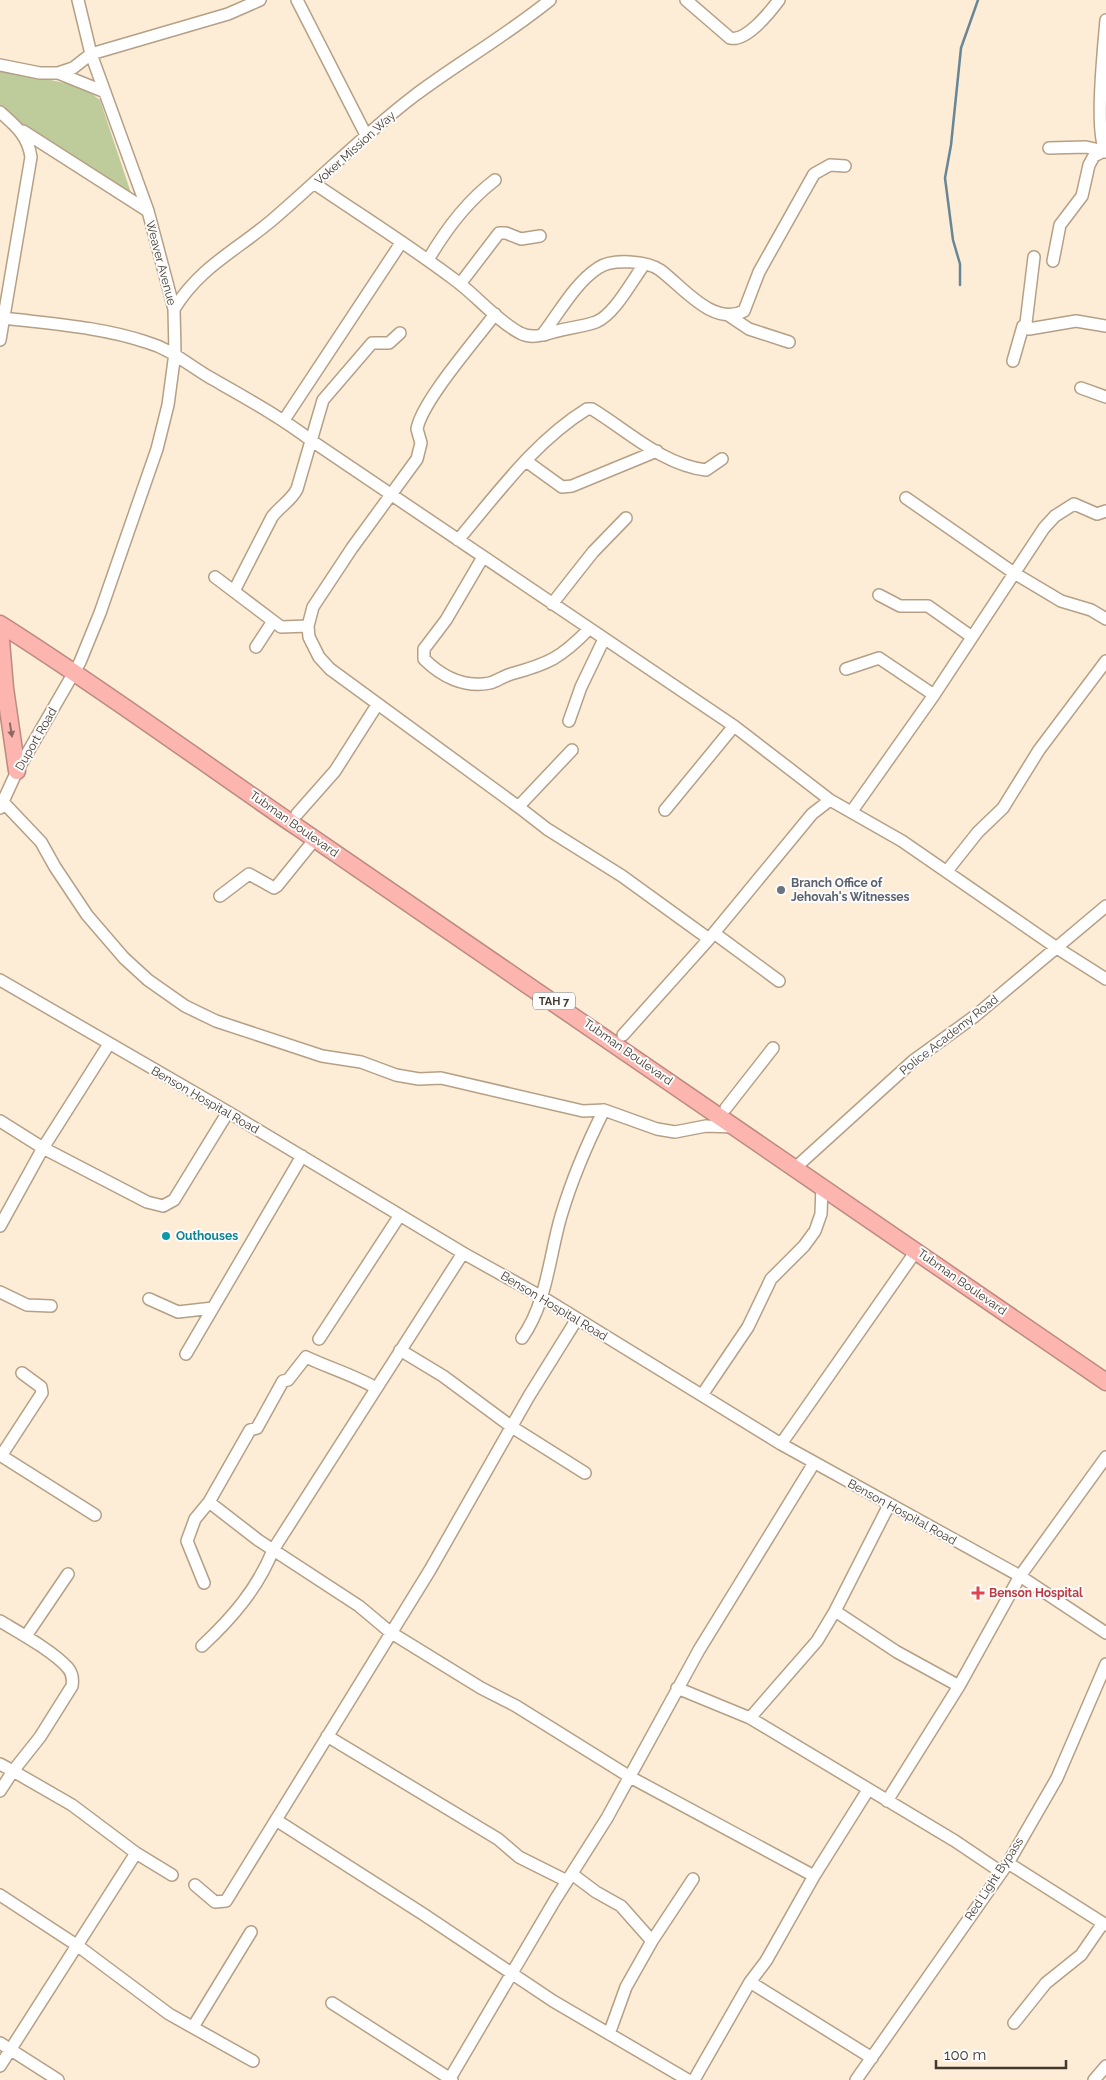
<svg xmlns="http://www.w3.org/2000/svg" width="1106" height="2080" viewBox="0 0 1106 2080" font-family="Raleway,sans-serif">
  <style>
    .green { fill: #becc9c }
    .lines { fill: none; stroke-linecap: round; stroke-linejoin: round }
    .stream { stroke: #678796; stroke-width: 2.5 }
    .minor-casing { stroke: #b5a086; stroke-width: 14 }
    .highway-casing { stroke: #bb8a82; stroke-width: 19 }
    .minor { stroke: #fff; stroke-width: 11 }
    .highway { stroke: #fcb5af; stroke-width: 16 }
    .oneway { fill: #8c6b62 }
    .worship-dot { fill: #6b7280; stroke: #fcfcfc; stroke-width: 2 }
    .culture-dot { fill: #0f9aa8; stroke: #fcfcfc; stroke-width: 2 }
    .health-dot { fill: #e0444e; stroke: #fcfcfc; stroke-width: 2 }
    .labels { text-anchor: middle; stroke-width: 4; stroke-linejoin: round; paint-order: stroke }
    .shield { fill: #fcfcfc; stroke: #79746c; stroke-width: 1 }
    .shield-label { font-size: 11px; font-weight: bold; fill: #41392e }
    .street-label { font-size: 12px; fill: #41392e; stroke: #fcfcfc }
    .worship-label { font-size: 12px; font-weight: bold; fill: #5b616d; stroke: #fcfcfc; text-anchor: start }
    .culture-label { font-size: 12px; font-weight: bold; fill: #0d838f; stroke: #fcfcfc; text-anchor: start }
    .health-label { font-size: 12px; font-weight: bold; fill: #be3a42; stroke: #fcfcfc; text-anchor: start }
  </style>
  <rect width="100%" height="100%" fill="#fdecd6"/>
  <path class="green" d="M0 69 83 87 100 100 131 193 89 169 0 109Z"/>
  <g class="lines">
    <path class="stream" d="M960 285V264L953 240 945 178 951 145 961 48 978 0"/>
    <defs>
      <path id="minor" d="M297 0 366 135
        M686 0 730 38C746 42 770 12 779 0
        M1106 20C1104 45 1094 135 1106 152
        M0 65 40 73H58L105 92
        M58 73 73 68 91 54 228 14 260 0
        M0 112C16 126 28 136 31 157L0 340
        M23 131 148 211
        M1049 148 1086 147 1104 151
        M315 184C362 216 410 246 455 280 477 296 496 320 520 333 528 337 534 337 542 335 559 313 575 283 598 268 612 258 647 261 660 270 682 286 713 327 744 311L759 272 814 174 830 165 845 166
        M1034 257 1026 323 1029 329 1076 321 1106 326
        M428 260C446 229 466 202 495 180
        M1053 261 1060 225 1082 196 1089 165 1094 156 1104 151
        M460 284 499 233H506L521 239 540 236
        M174 309C200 267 234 252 271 221 319 180 363 135 414 96 458 63 507 35 550 0
        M495 314C476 340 422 401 417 429L421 443 417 459 352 548 313 607 308 626 309 637 319 657 330 669 520 808 547 829 622 876 709 939
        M728 315 749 329 789 342
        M4 318C52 324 101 327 146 342 171 349 187 364 209 377 244 397 279 416 312 441L734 726 830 800 902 841 1057 948 1106 979
        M544 335C561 328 579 328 596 322 614 315 632 281 643 266
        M1013 361 1023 326 1029 329
        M1081 388 1106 397
        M284 420 401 243
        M526 461 562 487 572 486 657 451
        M906 498 1014 573 1061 601 1091 610 1106 619
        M458 540C497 494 535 441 587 409H592C628 431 663 465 706 470L722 459
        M483 557 446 620 424 649V659C442 677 465 688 490 683 497 681 504 676 511 674 548 664 561 658 589 629
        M215 577 281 627 308 626
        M234 591 272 517C280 506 291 501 297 489L323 400 372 343H389L400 333
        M879 595 900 606H928L972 637
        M552 604 593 552 626 518
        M256 647 273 621
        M846 669 879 658 934 695
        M569 721 581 687 604 639
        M3 802 41 842 55 867 87 915 124 958 148 980 185 1006 216 1021 322 1056 361 1062 396 1075 419 1079 441 1078 583 1111 604 1110 657 1129 675 1132 706 1126 735 1127
        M519 806 572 750
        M0 808 17 771 80 662 100 613 157 449 168 405 175 353 174 309 148 211 91 54 78 0
        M665 810 734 726
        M852 811 934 695 1044 528 1055 516 1074 504 1097 514 1106 511
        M297 814 335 771 377 705
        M947 871 978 832 1003 808 1039 750 1106 661
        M220 896 249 874 274 888 277 886 315 839
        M714 933 779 981
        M0 980 228 1112 463 1253 542 1297 781 1444 1020 1576 1106 1633
        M623 1035 709 939 812 814 830 800
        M726 1108 773 1048
        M0 1121 43 1148 147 1202 163 1206 174 1200 228 1112
        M795 1168 913 1061 975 1016 1106 906
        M0 1226 43 1148 109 1044
        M0 1292 27 1305 51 1306
        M149 1299 178 1312 213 1308
        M522 1338C547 1303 549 1257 561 1216 572 1179 587 1144 604 1110
        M319 1339 400 1215
        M400 1350 443 1376 512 1427 585 1473
        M186 1354 302 1156
        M702 1395 748 1327 771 1279 804 1246 815 1231 821 1214 822 1186
        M781 1444 916 1251
        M0 1455 95 1515
        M1 1456 42 1393 41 1387 22 1373
        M209 1502 258 1540 359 1606 390 1632 481 1688 516 1706 630 1777 814 1876
        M204 1583 187 1541 195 1519 209 1502 250 1430 257 1428 283 1381 288 1380 306 1357C329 1368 354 1375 376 1388
        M835 1611 897 1652 959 1686
        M0 1621C20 1633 53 1651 68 1668 73 1674 73 1680 72 1686L40 1737 13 1771 72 1805 136 1853 172 1875
        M26 1636 68 1574
        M202 1646C232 1618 258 1588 273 1550L463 1253
        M677 1688 750 1718 955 1841 1001 1872
        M750 1718 817 1641 835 1611 889 1505
        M327 1736 498 1839 519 1857 567 1881
        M0 1764 13 1771 0 1791
        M887 1801 959 1686 1020 1576 1106 1457
        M276 1820 423 1914 553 2001 688 2080
        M1008 1863 1106 1925
        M572 1874 596 1892 621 1906 652 1941
        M195 1885 215 1902 226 1901 430 1570 529 1396 577 1319
        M0 1895 78 1946 169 2014 253 2061
        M750 1982 872 2058
        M332 2003 452 2080
        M1014 2023 1046 1983 1081 1955 1103 1923
        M193 2027 251 1932
        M609 2034 626 1987 652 1941 693 1879
        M0 2043 58 2080
        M0 2066 136 1853
        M449 2080 555 1900 607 1818 699 1650 814 1463
        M694 2080 750 1982 766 1961 814 1876 868 1790
        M856 2080 1008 1863 1057 1778 1106 1664
        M1094 2080 1106 2066"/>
      <path id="highway" d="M0 624C103 689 200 761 300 829 570 1012 838 1197 1106 1382
        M0 629 5 688 17 771"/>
    </defs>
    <use href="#minor" class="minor-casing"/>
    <use href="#highway" class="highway-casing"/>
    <use href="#minor" class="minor"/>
    <use href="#highway" class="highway"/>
  </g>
  <defs><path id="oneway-solid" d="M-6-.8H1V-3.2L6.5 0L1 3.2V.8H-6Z" transform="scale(1.25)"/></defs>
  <use class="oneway" href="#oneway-solid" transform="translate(11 730) rotate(81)"/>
  <circle class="worship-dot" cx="781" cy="890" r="5"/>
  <circle class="culture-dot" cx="166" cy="1236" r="5"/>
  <path class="health-dot" d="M975.5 1585.5h5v5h5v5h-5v5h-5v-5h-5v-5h5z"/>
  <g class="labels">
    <rect class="shield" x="533" y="992.5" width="42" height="17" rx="4"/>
    <g class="shield-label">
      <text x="554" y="1005">TAH 7</text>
    </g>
    <g class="street-label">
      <text transform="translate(355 148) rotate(-42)" y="4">Voker Mission Way</text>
      <text transform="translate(161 263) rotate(75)" y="4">Weaver Avenue</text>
      <text transform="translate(36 739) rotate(-60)" y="4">Duport Road</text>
      <text transform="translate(294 824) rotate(35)" y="4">Tubman Boulevard</text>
      <text transform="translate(949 1035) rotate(-38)" y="4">Police Academy Road</text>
      <text transform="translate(628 1052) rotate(35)" y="4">Tubman Boulevard</text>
      <text transform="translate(205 1100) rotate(30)" y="4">Benson Hospital Road</text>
      <text transform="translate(962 1282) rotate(35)" y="4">Tubman Boulevard</text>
      <text transform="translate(554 1306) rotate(31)" y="4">Benson Hospital Road</text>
      <text transform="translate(902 1512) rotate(29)" y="4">Benson Hospital Road</text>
      <text transform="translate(994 1879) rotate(-57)" y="4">Red Light Bypass</text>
    </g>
    <g class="worship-label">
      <text x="791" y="887">Branch Office of<tspan x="791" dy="14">Jehovah's Witnesses</tspan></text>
    </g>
    <g class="culture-label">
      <text x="176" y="1240">Outhouses</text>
    </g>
    <g class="health-label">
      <text x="989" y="1597">Benson Hospital</text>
    </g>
  </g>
  <path d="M936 2060v8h130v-8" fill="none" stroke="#41392e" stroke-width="2.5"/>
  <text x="944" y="2060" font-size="15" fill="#41392e" stroke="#fcfcfc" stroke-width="4" paint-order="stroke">100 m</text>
</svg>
